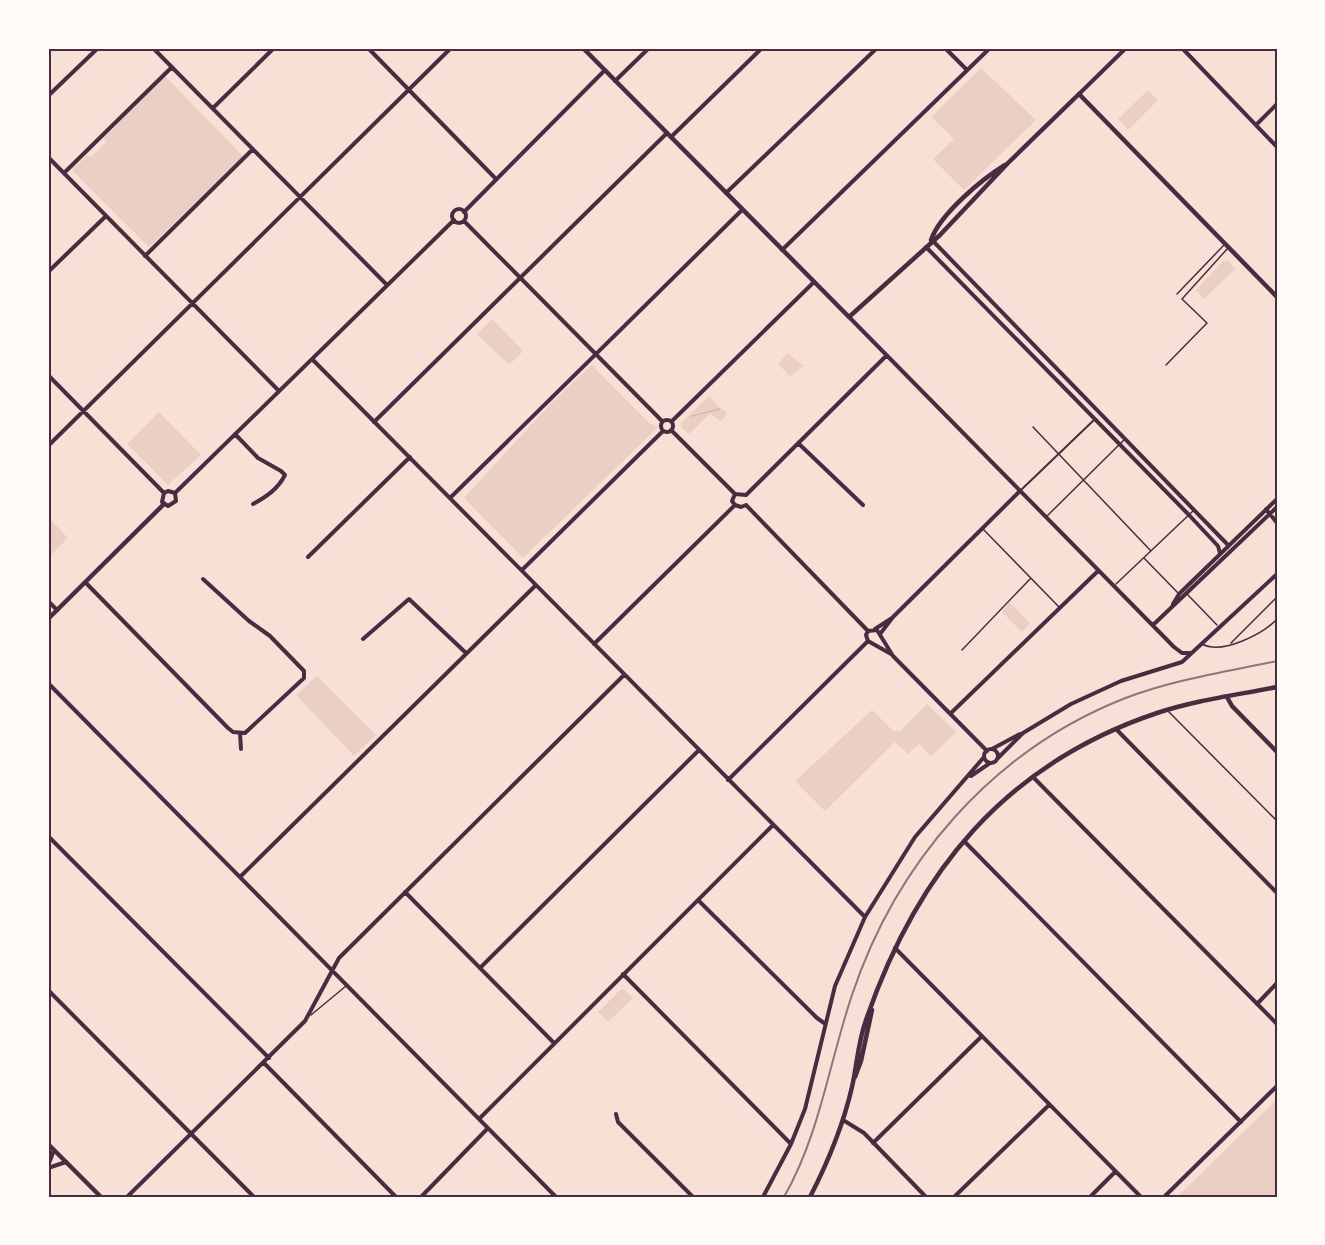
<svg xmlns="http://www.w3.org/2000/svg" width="1325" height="1245" viewBox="0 0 1325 1245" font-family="'Alegreya Sans',sans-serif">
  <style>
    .green { fill: #ebcfc5 }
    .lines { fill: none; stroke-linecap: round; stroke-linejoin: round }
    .stream { stroke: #dcb8b0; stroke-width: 2 }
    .service { stroke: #4a2c40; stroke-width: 1.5 }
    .pedestrian { stroke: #4a2c40; stroke-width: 2 }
    .minor { stroke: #4a2c40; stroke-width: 4 }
    .tertiary { stroke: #4a2c40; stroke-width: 4.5 }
    .secondary { stroke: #4a2c40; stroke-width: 4.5 }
    .rail { stroke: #8f747c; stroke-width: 2 }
    .neatline { fill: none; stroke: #4a2c40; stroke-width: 2 }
  </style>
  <rect width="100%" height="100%" fill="#f7e1d7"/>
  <path class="green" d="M981 68 1036 120 964 190 933 159 954 139 931 117Z
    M165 76 243 156 149 247 72 170 87 155 91 157 106 142 104 138Z
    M1148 90 1158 100 1128 130 1118 119Z
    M1223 261H1228L1235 269 1204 299 1196 290Z
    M492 319 523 351 509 365 477 334Z
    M788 353 804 366 790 376 778 364Z
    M592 365 649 423 658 427 523 558 464 498 552 402Z
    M709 396 720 408 691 414V417L723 409 727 414 721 421 710 414 689 434 681 427V423Z
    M159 412 201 455 168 485 127 444Z
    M48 517 68 538 48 558Z
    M1009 602 1030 623 1022 632 1002 612Z
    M317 676 376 735 354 756 296 695Z
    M927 704 956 732 931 757 919 744 908 754 895 742 825 811 795 781 872 710 893 731H900Z
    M624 989 633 998 608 1022 598 1012 620 990Z
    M1277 1099V1197H1177Z"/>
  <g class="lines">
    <path class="stream" d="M691 416 720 409"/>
    <path class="service" d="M1177 294 1224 245
      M1166 365 1207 323 1182 299 1228 248
      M1033 427 1151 551
      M1046 517 1124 440
      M983 529 1059 607
      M1144 558 1178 593
      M1116 584 1193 511
      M1187 594 1217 625
      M1231 643 1277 597
      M1202 644C1222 655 1263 634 1277 619
      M962 650 1030 579
      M1168 711 1277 821
      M311 1015 346 986"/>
    <path class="pedestrian" d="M1021 490 1095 419"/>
    <path class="minor" d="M153 48 387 285
      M368 48 495 178
      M945 48 967 70
      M1182 48 1277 147
      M615 81 649 48
      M1079 94 1126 48
      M48 96 98 48
      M213 108 274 48
      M1256 125 1277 104
      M671 137 762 48
      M48 157 279 391
      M64 173 172 67
      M726 193 877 48
      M452 216a7 7 0 1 1 14 0a7 7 0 1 1-14 0Z
      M464 212 605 70
      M464 221 662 421
      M932 240 1228 545
      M926 247 1189 515 1218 546 1220 553
      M782 250 990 48
      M145 256 253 149
      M48 272 106 216
      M849 317 1174 647 1182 653H1190
      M312 359 865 917
      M48 375 164 493
      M661 426a6 6 0 1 1 12 0a6 6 0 1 1-12 0Z
      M672 421 814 282
      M374 422 667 133
      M671 430 735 494
      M235 434 258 458 281 471 285 475C278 489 266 497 253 504
      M798 443 863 505
      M48 446 451 48
      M164 493 162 502 168 506 176 501 175 493
      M164 493 168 491 175 493
      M175 493 454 220
      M735 494 746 495
      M746 495 886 356
      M450 498 742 210
      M735 505 732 501 735 494
      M735 505 741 507 746 505
      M746 505 868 631
      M1266 509 1277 523
      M308 557 410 457
      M522 570 663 431
      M86 583 228 728 233 732 245 733 304 678V671L270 636 249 621 203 579
      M48 601 57 610
      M1173 604 1179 594 1277 499
      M1153 625 1277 507
      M875 629 892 618
      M880 634 893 617 1019 492
      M363 639 409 599 466 653
      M868 641 866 635 868 631 877 630 893 656 987 751
      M868 641 891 654
      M594 644 735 505
      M48 683 556 1197
      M951 713 1098 571
      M1116 729 1277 893
      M240 733 241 749
      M992 749 1020 734
      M984 756a7 7 0 1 1 14 0a7 7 0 1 1-14 0Z
      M997 759 1023 733 1071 704 1121 681 1182 662 1277 574
      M971 776 990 763
      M1033 777 1277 1024
      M728 780 868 641
      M48 836 269 1058
      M964 841 1241 1122
      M241 876 536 585
      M405 892 554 1043
      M698 900 817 1018 824 1023
      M895 948 1141 1197
      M481 967 699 750
      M623 974 791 1144
      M48 990 254 1197
      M1257 1004 1277 983
      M264 1063 396 1197
      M616 1114 618 1122 693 1197
      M479 1119 773 825
      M843 1120 864 1133 926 1197
      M873 1143 982 1036
      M48 1166 54 1150
      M48 1168 66 1162
      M127 1197 305 1021 339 958 624 675
      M421 1197 488 1128
      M763 1197 791 1144 805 1109 835 986 865 917 915 837 984 757
      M954 1197 1049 1105
      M1090 1197 1115 1172
      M1164 1197 1277 1086"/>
    <path class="tertiary" d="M48 619 164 504"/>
    <path class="secondary" d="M583 48 849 317 940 235 1008 163 1079 94 1277 297
      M931 240C940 214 982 179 1005 165
      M1227 697 1232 706 1277 752
      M855 1077 861 1061 872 1010
      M48 1144 101 1197
      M810 1197C828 1162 843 1126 852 1087 857 1065 858 1042 866 1020 917 872 1005 764 1157 713 1196 700 1237 695 1277 687"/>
    <path class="rail" d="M784 1197C820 1134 829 1063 852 995 896 863 992 751 1123 699 1172 680 1225 672 1277 661"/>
  </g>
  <rect width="1325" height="1245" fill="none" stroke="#fffaf5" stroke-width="99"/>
  <rect x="50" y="50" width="1226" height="1146" class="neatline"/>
</svg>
